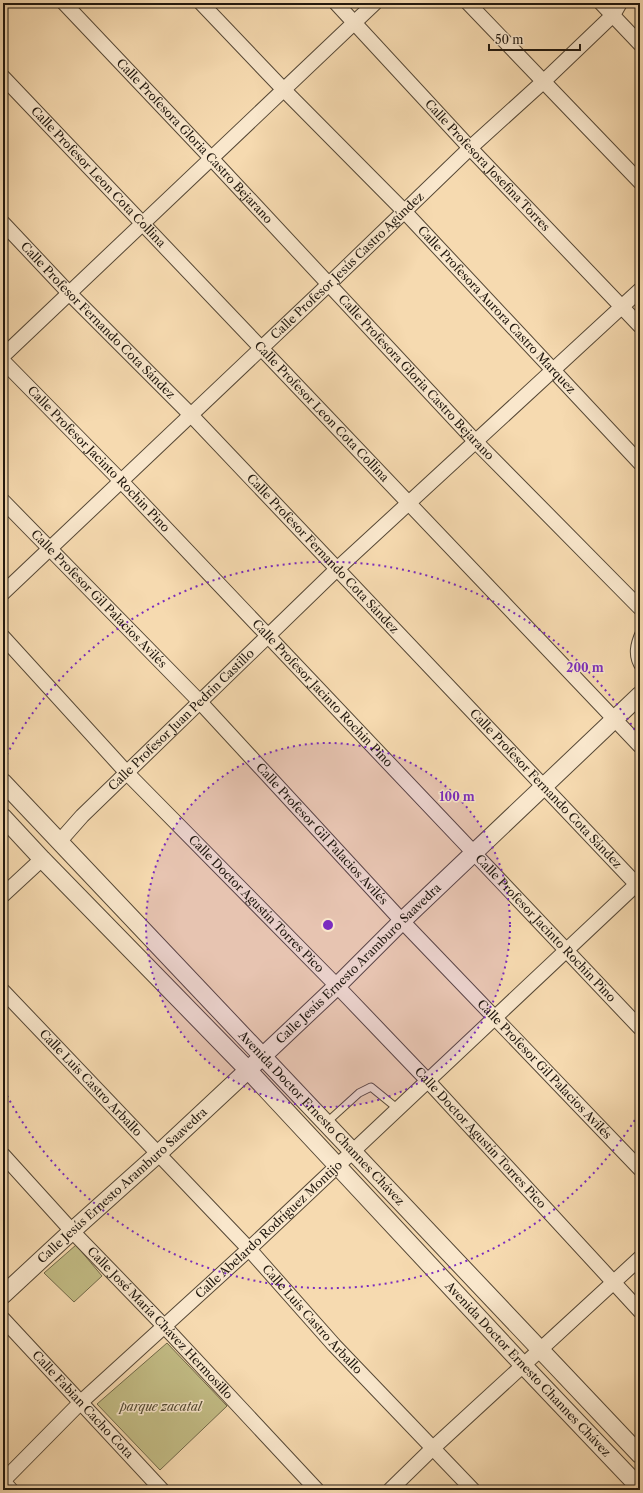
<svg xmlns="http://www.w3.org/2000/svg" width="643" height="1493" viewBox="0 0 643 1493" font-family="'Libre Caslon Text',serif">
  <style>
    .green { fill: #c3bd86; stroke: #726a4a }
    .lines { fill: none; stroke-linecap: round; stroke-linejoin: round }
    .service-casing { stroke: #564836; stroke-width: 9 }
    .minor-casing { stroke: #564836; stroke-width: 16 }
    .tertiary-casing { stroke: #564836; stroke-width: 19 }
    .service { stroke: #f9e7cc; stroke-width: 7 }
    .minor { stroke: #f9e7cc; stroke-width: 14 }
    .tertiary { stroke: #f9e7cc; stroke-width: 17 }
    .ring { fill: none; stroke: #7b2cbf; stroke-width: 2; stroke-dasharray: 2 4 }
    .labels { text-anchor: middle; stroke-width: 3; stroke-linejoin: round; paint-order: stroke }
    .street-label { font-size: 12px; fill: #21180e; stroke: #f9e7cc }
    .park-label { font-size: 12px; font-style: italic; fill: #524a32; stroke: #f9e7cc }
    .centre { fill: #7b2cbf; stroke: #f9e7cc; stroke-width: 2 }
    .ring-label { font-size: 12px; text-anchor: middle; font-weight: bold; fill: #7b2cbf; stroke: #f9e7cc; stroke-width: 3; stroke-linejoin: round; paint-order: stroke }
  </style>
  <rect width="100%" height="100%" fill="#f6dab0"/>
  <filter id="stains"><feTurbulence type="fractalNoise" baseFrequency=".005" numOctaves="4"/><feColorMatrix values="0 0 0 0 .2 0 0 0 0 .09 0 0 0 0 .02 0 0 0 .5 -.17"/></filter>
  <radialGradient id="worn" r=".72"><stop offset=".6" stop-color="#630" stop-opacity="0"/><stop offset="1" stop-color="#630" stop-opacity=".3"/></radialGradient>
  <path class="green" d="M76 1245 102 1276 74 1302 44 1273Z
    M167 1343 227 1406 160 1470 97 1404Z"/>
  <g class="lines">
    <defs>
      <path id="service" d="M640 631C634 644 631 656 640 669
        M326 1123 359 1093 371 1087 398 1109"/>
      <g id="minor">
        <path id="s1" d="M64 3 211 158 476 442 640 608"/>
        <path id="s2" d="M201 3 284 90 404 211 640 463"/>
        <path id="s3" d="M336 3 470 148 640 326"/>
        <path d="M468 3 640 182"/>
        <path d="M601 3 640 44"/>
        <path id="s4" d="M3 77 640 746"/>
        <path id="s5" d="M3 223 69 293 191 415 640 888"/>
        <path d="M3 356 375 3"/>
        <path id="s6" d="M3 361 121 481 640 1028"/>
        <path id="s7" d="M3 501 200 702 402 921 640 1169"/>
        <path id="s8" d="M3 593 329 284 470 148 544 81 613 15 620 3"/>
        <path id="s9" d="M3 637 127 773 337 986 428 1081 640 1311"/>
        <path id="s10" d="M59 842 82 816 337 569 640 290"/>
        <path d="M3 895 42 859"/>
        <path id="s11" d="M3 991 249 1249 334 1345 473 1490"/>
        <path id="s12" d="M3 1155 72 1231 164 1326 317 1490"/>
        <path id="s13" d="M3 1319 162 1490"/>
        <path id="s14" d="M3 1481 81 1402 249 1249 640 881"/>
        <path d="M3 1481 11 1490"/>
        <path d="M390 1490 433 1448 640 1258"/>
      </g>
      <g id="tertiary">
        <path id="s15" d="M3 782 640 1455"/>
        <path id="s16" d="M3 817 42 859 248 1070 523 1365 640 1488"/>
        <path id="s17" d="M3 1295 72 1231 158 1154 248 1070 337 986 402 921 640 695"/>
      </g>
    </defs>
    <use href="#service" class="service-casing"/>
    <use href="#minor" class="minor-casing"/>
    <use href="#tertiary" class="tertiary-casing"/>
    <use href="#service" class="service"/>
    <use href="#minor" class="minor"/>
    <use href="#tertiary" class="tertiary"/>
  </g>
  <circle cx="328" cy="925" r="182" fill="#7b2cbf" fill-opacity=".12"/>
  <g class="ring">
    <circle cx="328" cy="925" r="182"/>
    <path d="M638 1115A364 364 0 0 1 4 1090M4 760A364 364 0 0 1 638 735"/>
  </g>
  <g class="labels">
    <g class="street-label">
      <text dy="4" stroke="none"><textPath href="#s1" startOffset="190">Calle Profesora Gloria Castro Bejarano</textPath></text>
      <text dy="4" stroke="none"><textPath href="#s3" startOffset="222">Calle Profesora Josefina Torres</textPath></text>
      <text dy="4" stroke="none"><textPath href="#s4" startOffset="138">Calle Profesor Leon Cota Collina</textPath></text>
      <text dy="4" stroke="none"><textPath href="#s8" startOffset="475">Calle Profesor Jesús Castro Agúndez</textPath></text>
      <text dy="4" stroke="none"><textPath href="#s2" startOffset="426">Calle Profesora Aurora Castro Marquez</textPath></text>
      <text dy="4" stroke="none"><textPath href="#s5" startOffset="136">Calle Profesor Fernando Cota Sández</textPath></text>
      <text dy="4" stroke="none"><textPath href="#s1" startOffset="514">Calle Profesora Gloria Castro Bejarano</textPath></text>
      <text dy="4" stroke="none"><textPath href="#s4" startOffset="462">Calle Profesor Leon Cota Collina</textPath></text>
      <text dy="4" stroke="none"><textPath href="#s6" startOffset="137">Calle Profesor Jacinto Rochin Pino</textPath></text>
      <text dy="4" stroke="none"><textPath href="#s5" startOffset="460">Calle Profesor Fernando Cota Sández</textPath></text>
      <text dy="4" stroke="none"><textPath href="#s7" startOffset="137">Calle Profesor Gil Palacios Avilés</textPath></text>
      <text dy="4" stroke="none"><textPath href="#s6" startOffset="461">Calle Profesor Jacinto Rochin Pino</textPath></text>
      <text dy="4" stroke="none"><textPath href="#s10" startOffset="173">Calle Profesor Juan Pedrin Castillo</textPath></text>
      <text dy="4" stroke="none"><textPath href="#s5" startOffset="784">Calle Profesor Fernando Cota Sández</textPath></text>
      <text dy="4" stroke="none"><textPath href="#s7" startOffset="461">Calle Profesor Gil Palacios Avilés</textPath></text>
      <text dy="4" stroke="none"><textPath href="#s9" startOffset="368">Calle Doctor Agustín Torres Pico</textPath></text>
      <text dy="4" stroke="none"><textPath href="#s6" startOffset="785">Calle Profesor Jacinto Rochin Pino</textPath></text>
      <text dy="4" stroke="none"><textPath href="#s17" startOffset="486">Calle Jesús Ernesto Aramburo Saavedra</textPath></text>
      <text dy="4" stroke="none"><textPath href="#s7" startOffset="785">Calle Profesor Gil Palacios Avilés</textPath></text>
      <text dy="4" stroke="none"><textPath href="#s11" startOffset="127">Calle Luis Castro Arballo</textPath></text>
      <text dy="4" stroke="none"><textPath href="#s15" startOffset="463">Avenida Doctor Ernesto Channes Chávez</textPath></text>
      <text dy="4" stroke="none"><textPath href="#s9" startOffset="692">Calle Doctor Agustín Torres Pico</textPath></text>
      <text dy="4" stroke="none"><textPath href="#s17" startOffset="162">Calle Jesús Ernesto Aramburo Saavedra</textPath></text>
      <text dy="4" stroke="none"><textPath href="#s14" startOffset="366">Calle Abelardo Rodríguez Montijo</textPath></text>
      <text dy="4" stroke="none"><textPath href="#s11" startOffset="451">Calle Luis Castro Arballo</textPath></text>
      <text dy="4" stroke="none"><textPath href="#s12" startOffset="230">Calle José María Chávez Hermosillo</textPath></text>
      <text dy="4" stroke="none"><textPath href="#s16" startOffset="762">Avenida Doctor Ernesto Channes Chávez</textPath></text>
      <text dy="4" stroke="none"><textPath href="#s13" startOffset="117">Calle Fabian Cacho Cota</textPath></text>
    </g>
    <g class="park-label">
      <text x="161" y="1411">parque zacatal</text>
    </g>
  </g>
  <circle cx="328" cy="925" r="6" class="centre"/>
  <g class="ring-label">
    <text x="585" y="672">200 m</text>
    <text x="457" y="801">100 m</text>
  </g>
  <rect width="643" height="1493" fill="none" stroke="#f6dab0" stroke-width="16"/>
  <rect x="4" y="4" width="635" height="1485" fill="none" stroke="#21180e" stroke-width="2"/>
  <rect x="8" y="8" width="627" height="1477" fill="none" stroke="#21180e"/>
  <path d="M489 44v6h91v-6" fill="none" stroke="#21180e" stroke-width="2"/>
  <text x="495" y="44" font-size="12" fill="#21180e" stroke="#f9e7cc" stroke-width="3" paint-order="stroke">50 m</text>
  <rect width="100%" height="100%" filter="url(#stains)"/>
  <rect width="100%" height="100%" fill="url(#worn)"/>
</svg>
